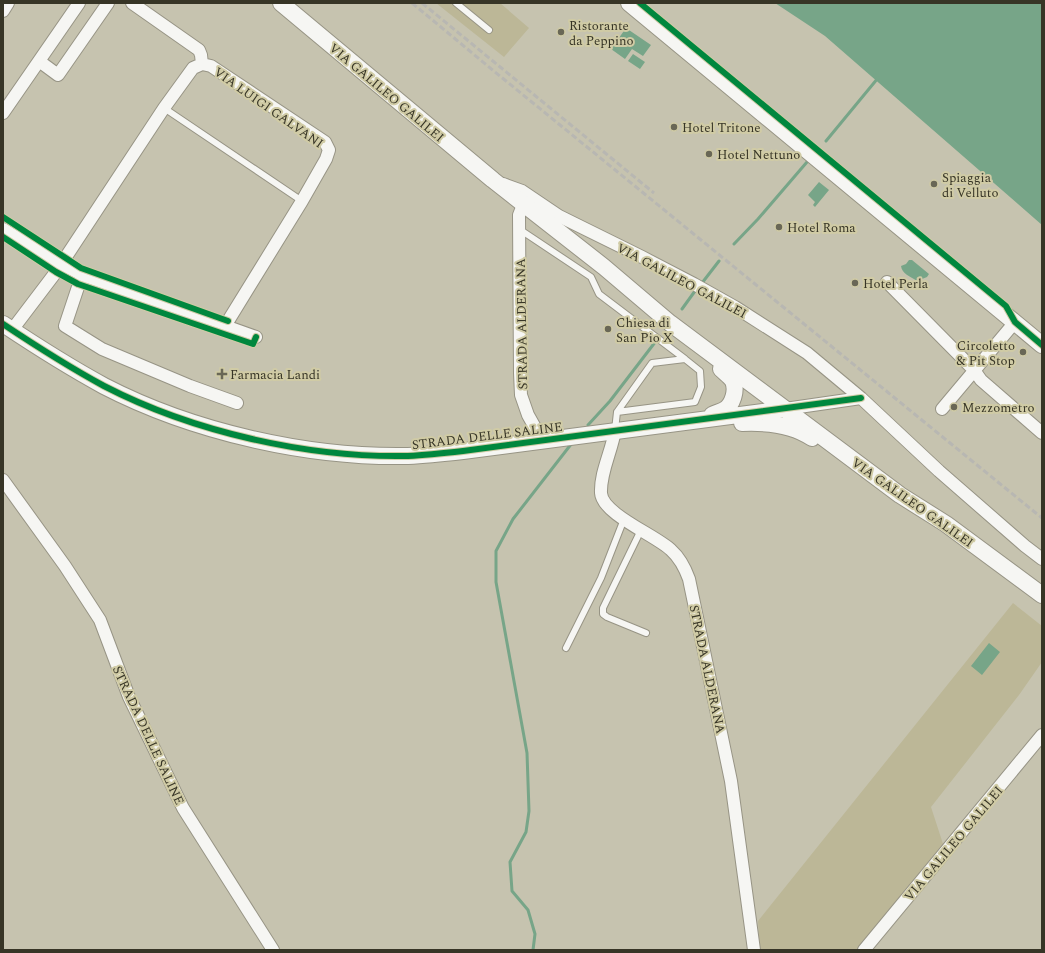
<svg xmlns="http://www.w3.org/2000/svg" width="1045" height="953" viewBox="0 0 1045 953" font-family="Spectral,serif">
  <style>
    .green { fill: #bcb797 }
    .water { fill: #77a588 }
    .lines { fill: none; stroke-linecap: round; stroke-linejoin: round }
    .stream { stroke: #77a588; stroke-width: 3 }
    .lane-casing { stroke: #979485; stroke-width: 8 }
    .street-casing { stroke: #979485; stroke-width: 14 }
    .secondary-casing { stroke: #979485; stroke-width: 18 }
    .lane { stroke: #f6f6f3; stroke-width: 6 }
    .street { stroke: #f6f6f3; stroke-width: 12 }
    .secondary { stroke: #f6f6f3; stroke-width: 16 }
    .rail { stroke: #b8b7b2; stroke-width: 3; stroke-dasharray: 6 3; stroke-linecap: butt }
    .cycleway-casing { stroke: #d0cba5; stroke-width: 8 }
    .cycleway { stroke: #00873e; stroke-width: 6 }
    .poi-dot { fill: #696756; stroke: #d0cba5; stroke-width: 1.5 }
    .labels { text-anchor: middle; stroke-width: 4; stroke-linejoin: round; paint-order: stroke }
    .poi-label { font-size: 13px; fill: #373526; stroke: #d0cba5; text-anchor: start }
    .street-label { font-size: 13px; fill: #373526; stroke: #d0cba5 }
  </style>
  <rect width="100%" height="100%" fill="#c6c3af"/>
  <path class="green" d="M436 3H500L529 28 504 57Z
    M1013 603 1042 626V662L1019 695 931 807 944 847 864 950H760L758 921Z"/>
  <path class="water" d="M775 3H1042V225L825 36Z
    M626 28 651 45 643 56 632 49 625 59 611 49Z
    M633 54 645 62 640 69 628 61Z
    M819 182 829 190 815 207 813 205 815 202 808 195Z
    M909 260H912L929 274 927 277 917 281C910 276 902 274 901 266L906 264Z
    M989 643 1000 652 982 675 971 666Z"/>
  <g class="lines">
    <path class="stream" d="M826 141 878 78
      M734 244 758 219 807 162
      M702 283 719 261
      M682 309 695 291
      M588 425 610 401 656 341
      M533 950 535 934 528 910 512 891 510 862 526 832 529 811 527 753 496 582V551L513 519 572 443"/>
    <defs>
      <path id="lane" d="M456 3 489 30
        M164 108 302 201
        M519 229 591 277 599 294 685 359
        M615 430 617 412 652 363 685 359 700 371 701 387 695 402 617 412
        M641 530 603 608V614L607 617 646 633
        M566 648 601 578 624 519"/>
      <path id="street" d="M132 3 199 50 201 55 202 64
        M3 11 8 3
        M39 61 58 75 108 3
        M3 113 79 3
        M503 184 522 191 559 216 642 257 694 284 735 307 807 353 861 398 939 471 1025 546 1042 559
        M523 205 519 215 520 373 521 395 528 415 542 440
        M3 229 61 264 82 275 256 337
        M82 275 65 326 102 349 190 386 237 403
        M887 282 974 370 981 380 1042 433
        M12 330 56 272 164 108 193 68 202 64 211 66 325 142 329 150 326 159 302 201 225 326
        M785 409 861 398
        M942 409 1015 322
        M615 430C612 451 600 472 601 493 602 514 657 536 671 550 680 558 685 568 689 579L731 781 754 950
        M3 480 65 566 100 620 129 697 183 808 273 950
        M864 950 1042 735"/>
      <path id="secondary" d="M281 3 493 180 604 267 670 323 900 495 946 524 1042 595
        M629 3 1042 345
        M3 324C36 346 69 367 104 386 193 432 308 458 408 456 426 455 445 453 463 451L785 409
        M712 415C716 413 720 412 724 410 733 405 737 390 733 381 730 376 725 373 721 369
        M742 423C766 422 792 424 812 438"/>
    </defs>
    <use href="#lane" class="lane-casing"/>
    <use href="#street" class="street-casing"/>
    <use href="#secondary" class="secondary-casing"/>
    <use href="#lane" class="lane"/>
    <use href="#street" class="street"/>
    <use href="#secondary" class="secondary"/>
    <path class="rail" d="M412 3 495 72 1042 518
      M422 3 654 193"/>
    <defs>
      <path id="cycleway" d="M640 3 1006 306 1015 322 1042 345
        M3 217 81 268 228 321
        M3 237 56 272 78 284 253 344 256 337
        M3 324C36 346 69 367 104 386 193 432 308 458 408 456 426 455 445 453 463 451L861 398"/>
    </defs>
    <use href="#cycleway" class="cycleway-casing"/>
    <use href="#cycleway" class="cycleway"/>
  </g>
  <g class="poi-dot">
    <circle cx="561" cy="32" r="4"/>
    <circle cx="674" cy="127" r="4"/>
    <circle cx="709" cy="154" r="4"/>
    <circle cx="934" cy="184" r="4"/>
    <circle cx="779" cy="227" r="4"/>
    <circle cx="855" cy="283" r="4"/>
    <circle cx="608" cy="329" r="4"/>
    <circle cx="1023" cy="352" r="4"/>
    <path d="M220 368h4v4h4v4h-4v4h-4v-4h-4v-4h4z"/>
    <circle cx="954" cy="407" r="4"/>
  </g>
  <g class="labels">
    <g class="poi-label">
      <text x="569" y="30">Ristorante<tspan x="569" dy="15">da Peppino</tspan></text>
      <text x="682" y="132">Hotel Tritone</text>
      <text x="717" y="159">Hotel Nettuno</text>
      <text x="942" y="182">Spiaggia<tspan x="942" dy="15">di Velluto</tspan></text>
      <text x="787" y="232">Hotel Roma</text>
      <text x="863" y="288">Hotel Perla</text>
      <text x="616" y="327">Chiesa di<tspan x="616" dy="15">San Pio X</tspan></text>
      <text x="1015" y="350" text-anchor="end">Circoletto<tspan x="1015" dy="15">&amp; Pit Stop</tspan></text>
      <text x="230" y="379">Farmacia Landi</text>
      <text x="962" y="412">Mezzometro</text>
    </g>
    <g class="street-label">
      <text transform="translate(387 92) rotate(40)" y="5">VIA GALILEO GALILEI</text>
      <text transform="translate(269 107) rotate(35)" y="5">VIA LUIGI GALVANI</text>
      <text transform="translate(682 280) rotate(28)" y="5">VIA GALILEO GALILEI</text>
      <text transform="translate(521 324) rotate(-91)" y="5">STRADA ALDERANA</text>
      <text transform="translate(487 435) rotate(-7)" y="5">STRADA DELLE SALINE</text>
      <text transform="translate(913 502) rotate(35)" y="5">VIA GALILEO GALILEI</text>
      <text transform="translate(708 669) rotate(78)" y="5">STRADA ALDERANA</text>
      <text transform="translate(149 735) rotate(65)" y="5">STRADA DELLE SALINE</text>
      <text transform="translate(953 843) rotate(-50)" y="5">VIA GALILEO GALILEI</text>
    </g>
  </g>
  <rect width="1045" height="953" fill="none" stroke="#373526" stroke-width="8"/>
</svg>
